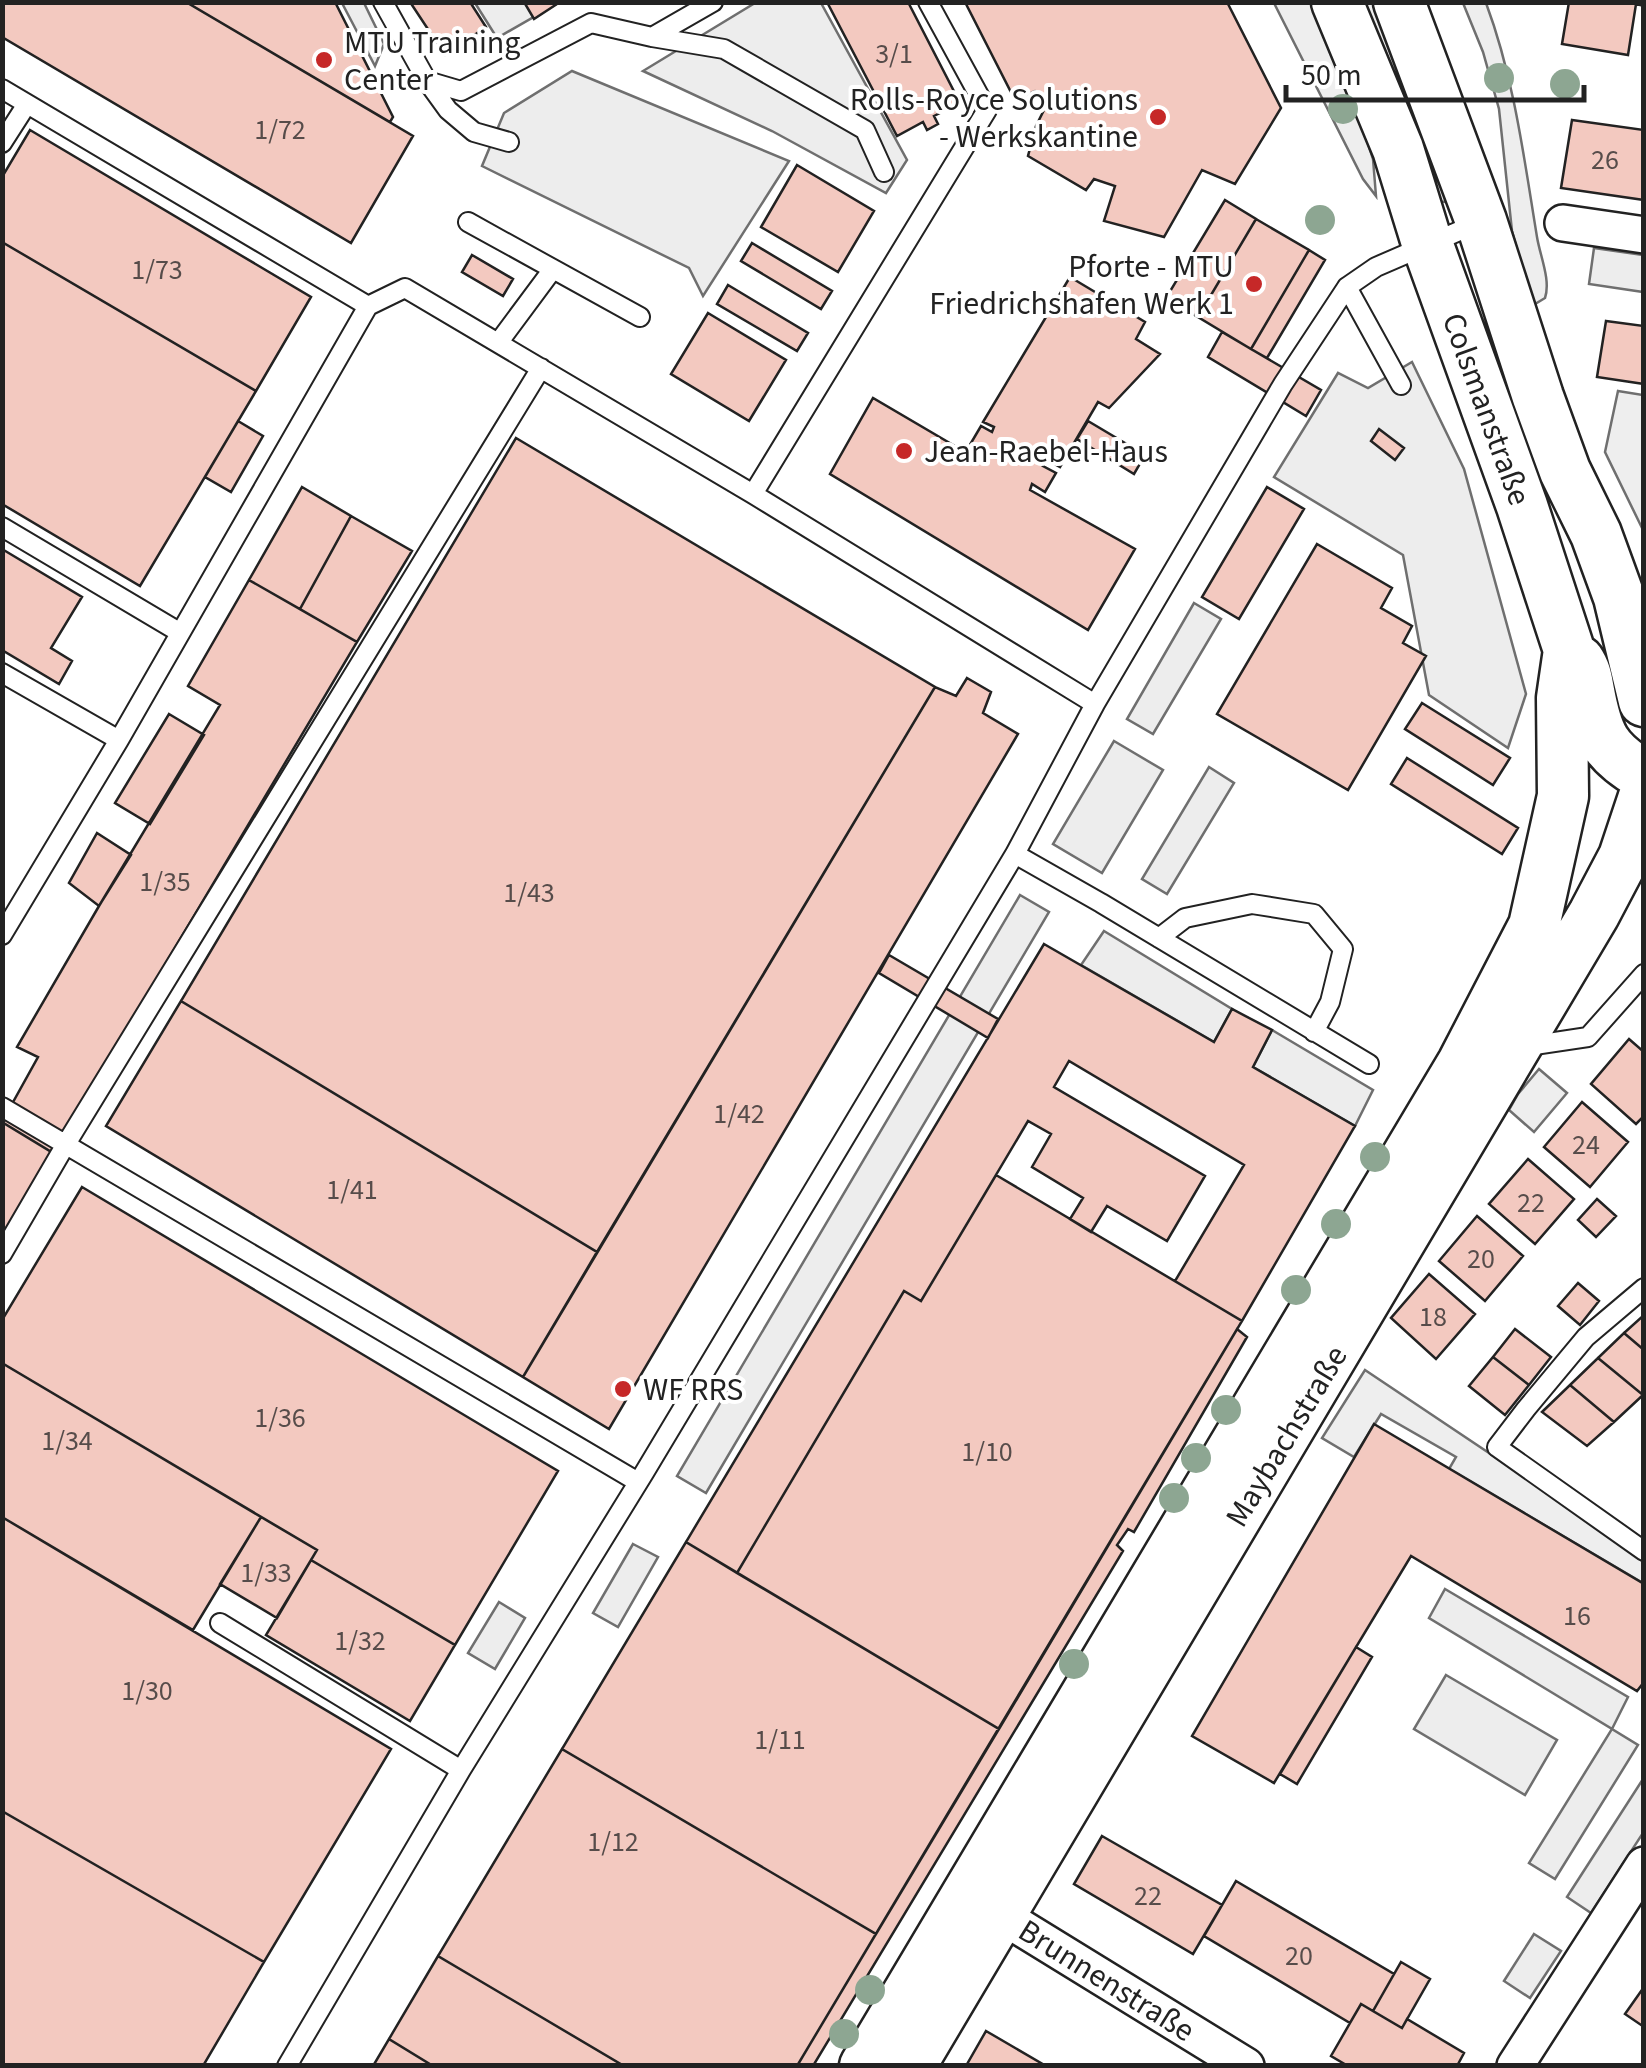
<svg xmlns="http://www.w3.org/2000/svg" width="1646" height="2068" viewBox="0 0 1646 2068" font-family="'Source Sans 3',sans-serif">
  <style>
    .green { fill: #eee; stroke: #6f6f6f; stroke-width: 2.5 }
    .parking { fill: #ededed; stroke: #6f6f6f; stroke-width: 2.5 }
    .building { fill: #f3c9c0; stroke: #222; stroke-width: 2.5 }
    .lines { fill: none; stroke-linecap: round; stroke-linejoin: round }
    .lane-casing { stroke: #222; stroke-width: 22 }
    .street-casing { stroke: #222; stroke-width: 40 }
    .secondary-casing { stroke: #222; stroke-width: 55 }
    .lane { stroke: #fff; stroke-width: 18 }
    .street { stroke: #fff; stroke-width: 35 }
    .secondary { stroke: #fff; stroke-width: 50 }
    .tree { fill: #8da692 }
    .poi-dot { fill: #c62828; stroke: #fff; stroke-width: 4 }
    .labels { text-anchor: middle; stroke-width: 8; stroke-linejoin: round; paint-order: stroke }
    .number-label { font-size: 28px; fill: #564c4a }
    .poi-label { font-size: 32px; fill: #222; stroke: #fff; text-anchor: start }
    .street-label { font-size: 32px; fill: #222; stroke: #fff }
  </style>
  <rect width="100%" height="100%" fill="#fff"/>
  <path class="green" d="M1274 3H1317L1344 70 1373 159 1376 196 1363 179Z
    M1359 3H1377L1446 177 1445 202 1432 201Z
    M1463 3H1486C1514 78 1524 158 1537 237 1540 256 1551 280 1545 298L1535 304 1530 297 1512 231 1499 109 1483 52Z
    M1618 391 1643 395V530L1605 452Z
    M1539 1069 1567 1093 1534 1132 1509 1110 1518 1094Z
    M1365 1370 1643 1556V1583L1449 1469 1456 1457 1381 1414 1354 1457 1322 1438Z"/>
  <path class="parking" d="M342 3H364L384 44 375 66Z
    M475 3H558L497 38Z
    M755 3H821L907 160 886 193 772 131 643 71Z
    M572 71 789 161 703 296 689 268 482 166 504 113Z
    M1594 248 1643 255V292L1589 284Z
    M1412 362 1464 469 1526 694 1508 748 1429 695 1403 555 1274 477 1338 373 1368 388Z
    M1194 603 1221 619 1153 734 1127 719Z
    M1114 741 1163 770 1102 873 1053 844Z
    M1209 767 1234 783 1167 894 1142 879Z
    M1020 895 1049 912 706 1493 677 1476Z
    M1104 931 1232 1009 1214 1042 1081 965Z
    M1272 1030 1373 1090 1355 1126 1253 1067Z
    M633 1544 658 1557 618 1627 593 1613Z
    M1445 1589 1628 1697 1612 1729 1638 1745 1555 1879 1529 1863 1612 1729 1429 1618Z
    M499 1602 525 1618 495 1669 468 1653Z
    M1446 1675 1557 1740 1525 1795 1414 1729Z
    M1643 1779V1833L1591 1913 1567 1897Z
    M1534 1934 1561 1951 1530 1998 1504 1981Z"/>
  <path class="building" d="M2 2H186L413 136 351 243 2 37Z
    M186 2H335L393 117 390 122Z
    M410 2H470L486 27 445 55Z
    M524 2H560L534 19Z
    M827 2H908L960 103 934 116 938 124 927 130 923 122 897 136Z
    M965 2H1227L1281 108 1235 184 1202 170 1164 237 1104 221 1115 186 1094 179 1086 190 1028 156 1036 126 1050 98 1035 91 1015 100Z
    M1569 2H1644V6L1636 4 1628 55 1562 44Z
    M1572 120 1644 130V200L1561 188Z
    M30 130 311 297 256 391 2 242V177Z
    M797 165 874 211 838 272 761 227Z
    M1225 200 1256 219 1198 317 1166 298Z
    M1256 219 1309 250 1251 349 1198 317Z
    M2 242 256 391 140 586 2 504Z
    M752 243 832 291 821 309 741 261Z
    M1309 250 1325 260 1267 358 1251 349Z
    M472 255 513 279 503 296 462 272Z
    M1070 277 1145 322 1136 339 1160 354 1109 408 1098 402 1060 467 1047 460 1043 466 1056 473 1045 492 1032 484 1030 490 1135 549 1088 630 830 474 873 398 977 459 979 454 968 448 981 426 992 432 994 427 983 422Z
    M728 285 808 333 797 351 717 304Z
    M708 313 786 360 749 421 671 374Z
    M1606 321 1644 326V384L1597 377Z
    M1222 332 1321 390 1306 416 1208 357Z
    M238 421 263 436 231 492 205 477Z
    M1088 421 1145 455 1134 474 1077 439Z
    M1379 429 1404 448 1395 460 1371 441Z
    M516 438 935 687 597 1252 181 1001Z
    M302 487 351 516 300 609 249 580Z
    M1267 487 1304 509 1239 619 1202 597Z
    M351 516 412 551 357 642 300 609Z
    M1317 544 1392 588 1381 608 1412 626 1403 643 1426 656 1348 790 1217 714Z
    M2 549 82 597 51 648 72 661 59 684 2 650Z
    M249 580 357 642 53 1153 2 1122 38 1057 17 1047 99 906 220 705 188 686Z
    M967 678 991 692 983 713 1018 734 609 1429 523 1377 935 687 956 696Z
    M1422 703 1510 758 1493 785 1405 729Z
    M169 714 204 735 150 824 115 803Z
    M1407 758 1518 828 1502 854 1391 784Z
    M97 833 131 855 99 906 69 883Z
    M1044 944 1214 1042 1232 1009 1272 1030 1253 1067 1355 1126 1242 1321 1175 1281 1244 1165 1069 1061 1054 1087 1205 1176 1167 1241 1107 1206 1091 1232 1070 1219 1083 1198 1032 1167 1051 1134 1028 1121 921 1301 904 1291 737 1573 686 1542Z
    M889 955 998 1019 988 1038 879 973Z
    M181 1001 597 1252 523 1377 106 1126Z
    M1629 1039 1644 1052V1116L1636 1124 1591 1084Z
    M1582 1102 1628 1142 1590 1187 1544 1147Z
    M2 1122 53 1153 2 1239Z
    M1528 1159 1574 1199 1535 1244 1489 1204Z
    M996 1175 1242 1321 999 1729 737 1573 904 1291 921 1301Z
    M82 1187 558 1471 455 1645 311 1560 317 1550 2 1363V1320Z
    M1597 1199 1616 1216 1596 1237 1578 1220Z
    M1477 1216 1523 1256 1485 1301 1439 1261Z
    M1429 1274 1475 1314 1436 1359 1391 1318Z
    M1578 1283 1599 1301 1580 1325 1558 1306Z
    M1644 1315V1350L1624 1333Z
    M1237 1329 1247 1337 1134 1532 1128 1529 1117 1545 1123 1551 813 2066H797Z
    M1515 1329 1551 1357 1529 1385 1493 1357Z
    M1624 1333 1644 1350 1643 1395 1598 1358Z
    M1493 1357 1529 1385 1505 1415 1469 1386Z
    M1598 1358 1643 1395 1614 1422 1570 1385Z
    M2 1363 261 1517 193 1630 2 1517Z
    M1570 1385 1614 1422 1587 1446 1542 1412Z
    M1374 1424 1644 1584V1682L1637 1691 1411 1556 1274 1783 1192 1736Z
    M2 1517 391 1749 264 1962 2 1811Z
    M261 1517 317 1550 277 1618 220 1584Z
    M686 1542 999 1729 876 1934 562 1749Z
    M311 1560 455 1645 410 1721 266 1635Z
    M1356 1647 1372 1657 1297 1784 1280 1774Z
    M562 1749 876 1934 797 2066H624L438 1956Z
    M2 1811 264 1962 203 2066H2Z
    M1102 1836 1222 1905 1193 1954 1074 1884Z
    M1236 1881 1394 1974 1373 2011 1361 2004 1350 2023 1204 1936Z
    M438 1956 624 2066H433L389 2039Z
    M1401 1962 1430 1979 1402 2028 1373 2011Z
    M1644 1987V2027L1625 2014Z
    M1361 2004 1402 2028 1407 2019 1464 2053 1457 2066H1348L1331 2056Z
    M986 2031 1046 2066H966Z
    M389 2039 433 2066H373Z"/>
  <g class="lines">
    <defs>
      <path id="lane" d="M383 2 427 81 461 91 591 23 652 37 713 2
        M652 37 724 49 865 130 884 172
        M427 81 448 110 474 132 509 142
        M2 89 368 306
        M2 143 27 104
        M468 222 640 317
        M1347 287 1401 385
        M498 343 553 269
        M753 494 987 110 928 2
        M2 527 179 632
        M2 673 119 740
        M1015 854 1101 903 1369 1064
        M2 935 119 740 368 306 405 288 753 494 1095 704
        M1159 938 1185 918 1252 904 1314 914 1343 949 1330 1002 1314 1032
        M1521 1047 1588 1037 1644 974
        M2 1107 638 1482
        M2 1254 66 1144 541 368
        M1644 1288 1586 1337 1526 1409 1497 1447 1644 1551
        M220 1623 461 1770
        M287 2066 461 1770 644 1473 1015 854 1095 704 1283 384 1347 287 1376 267 1480 222"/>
      <path id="street" d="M1563 223 1644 235
        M981 1903 1246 2066
        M1515 2066 1644 1865"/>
      <path id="secondary" d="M1399 2 1481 221 1538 397 1565 471 1596 534 1619 597 1644 701
        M1579 661C1586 671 1587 680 1589 691 1597 735 1604 752 1644 775
        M865 2066 1463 1063 1534 926 1563 796 1562 698 1569 650 1522 506 1427 243 1398 149 1337 2
        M910 2066 1594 914 1624 857 1644 797"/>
    </defs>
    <use href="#lane" class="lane-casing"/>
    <use href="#street" class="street-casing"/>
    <use href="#secondary" class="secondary-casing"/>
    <use href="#lane" class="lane"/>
    <use href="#street" class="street"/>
    <use href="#secondary" class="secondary"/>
  </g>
  <g class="tree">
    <circle cx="1499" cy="78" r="15"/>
    <circle cx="1565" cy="84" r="15"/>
    <circle cx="1343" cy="109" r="15"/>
    <circle cx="1320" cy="220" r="15"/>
    <circle cx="1375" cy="1157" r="15"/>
    <circle cx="1336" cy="1224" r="15"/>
    <circle cx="1296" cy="1290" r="15"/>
    <circle cx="1226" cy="1410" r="15"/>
    <circle cx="1196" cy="1458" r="15"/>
    <circle cx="1174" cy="1498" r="15"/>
    <circle cx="1074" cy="1664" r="15"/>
    <circle cx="870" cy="1990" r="15"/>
    <circle cx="844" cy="2034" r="15"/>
  </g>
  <g class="poi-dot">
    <circle cx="324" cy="60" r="10"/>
    <circle cx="1158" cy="117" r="10"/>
    <circle cx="1254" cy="284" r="10"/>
    <circle cx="904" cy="451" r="10"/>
    <circle cx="623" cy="1389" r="10"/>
  </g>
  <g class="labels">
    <g class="number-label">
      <text x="894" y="63">3/1</text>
      <text x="280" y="139">1/72</text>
      <text x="1605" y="169">26</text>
      <text x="157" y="279">1/73</text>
      <text x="165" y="891">1/35</text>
      <text x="529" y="902">1/43</text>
      <text x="739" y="1123">1/42</text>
      <text x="1586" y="1154">24</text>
      <text x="352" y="1199">1/41</text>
      <text x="1531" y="1212">22</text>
      <text x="1481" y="1268">20</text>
      <text x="1433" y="1326">18</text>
      <text x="280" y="1427">1/36</text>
      <text x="67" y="1450">1/34</text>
      <text x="987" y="1461">1/10</text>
      <text x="266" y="1582">1/33</text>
      <text x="1577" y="1625">16</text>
      <text x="360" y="1650">1/32</text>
      <text x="147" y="1700">1/30</text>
      <text x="780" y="1749">1/11</text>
      <text x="613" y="1851">1/12</text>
      <text x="1148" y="1905">22</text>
      <text x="1299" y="1965">20</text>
    </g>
    <g class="poi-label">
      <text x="344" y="53">MTU Training<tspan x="344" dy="37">Center</tspan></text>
      <text x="1138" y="110" text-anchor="end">Rolls-Royce Solutions<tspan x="1138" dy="37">- Werkskantine</tspan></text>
      <text x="1234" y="277" text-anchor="end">Pforte - MTU<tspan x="1234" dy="37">Friedrichshafen Werk 1</tspan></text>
      <text x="924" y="462">Jean-Raebel-Haus</text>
      <text x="643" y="1400">WF RRS</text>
    </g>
    <g class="street-label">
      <text transform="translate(1487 409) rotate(70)" y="11">Colsmanstraße</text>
      <text transform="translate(1286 1436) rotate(-59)" y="11">Maybachstraße</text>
      <text transform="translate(1107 1980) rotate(32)" y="11">Brunnenstraße</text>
    </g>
  </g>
  <rect width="1646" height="2068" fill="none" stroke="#222222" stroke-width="10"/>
  <path d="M1286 85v15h298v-15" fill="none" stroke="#222222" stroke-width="5"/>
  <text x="1301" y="85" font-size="30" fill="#222222" stroke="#ffffff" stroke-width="8" paint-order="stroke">50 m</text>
</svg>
